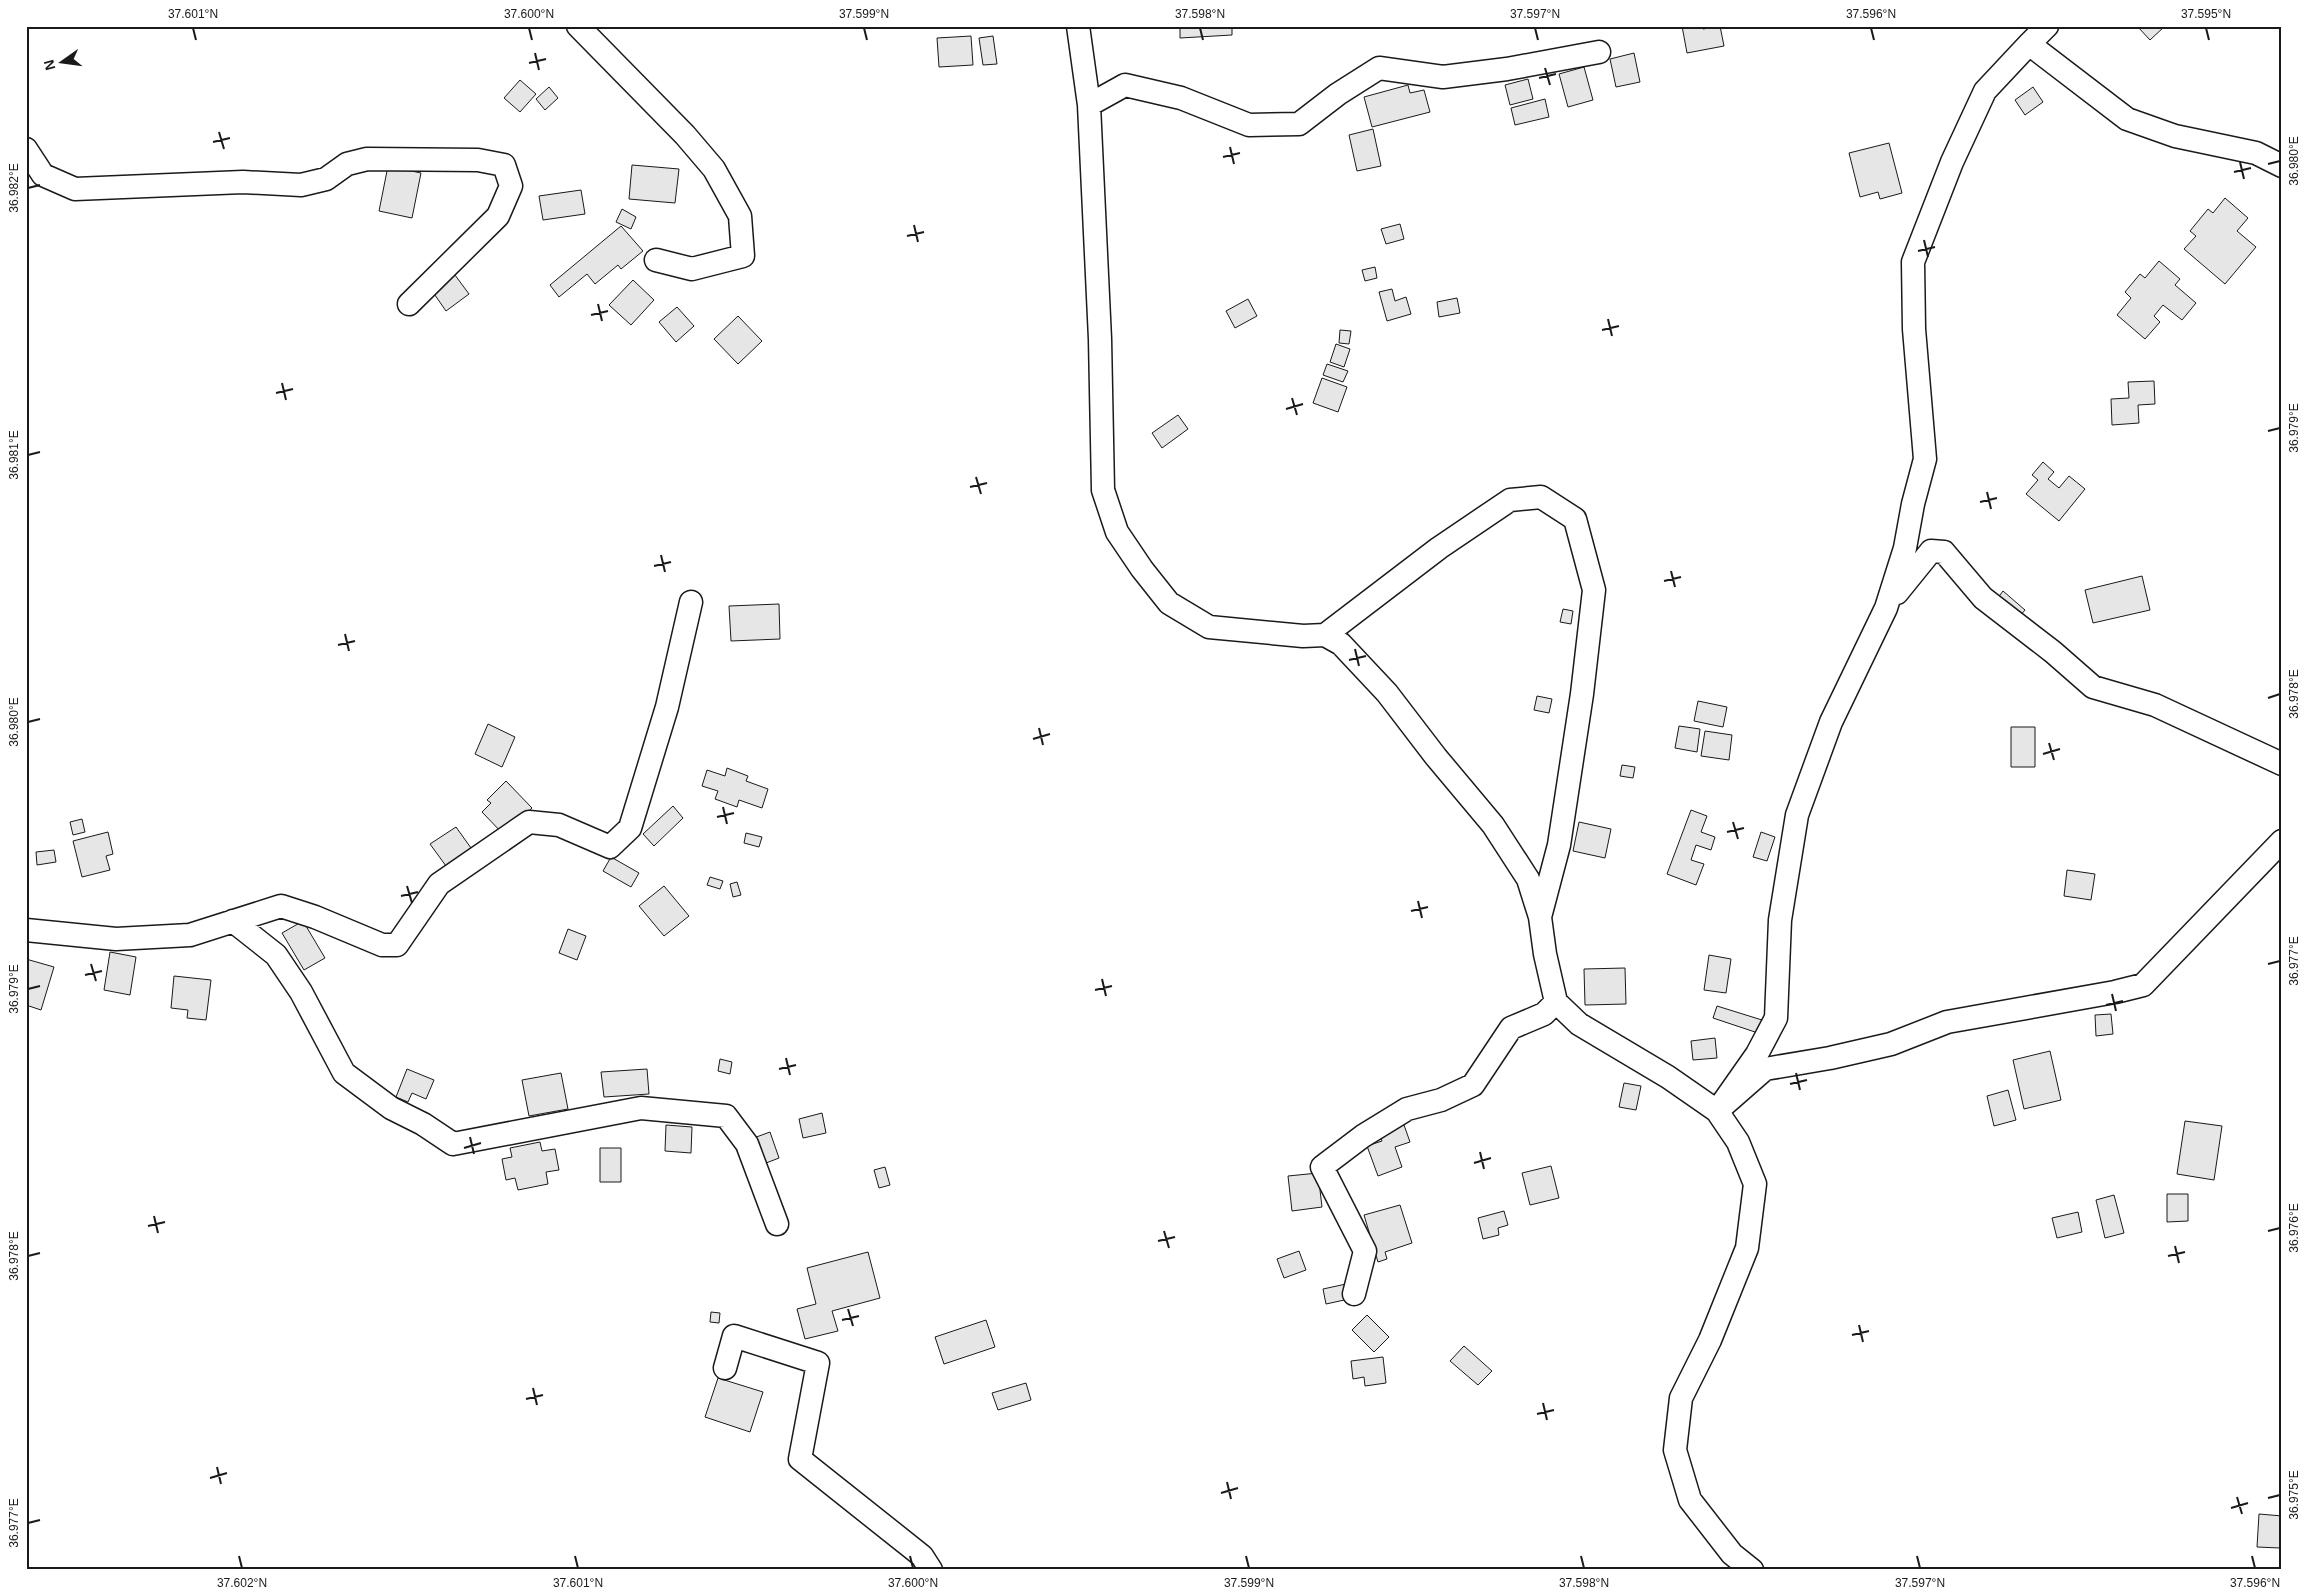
<svg xmlns="http://www.w3.org/2000/svg" width="2308" height="1596" viewBox="0 0 2308 1596" font-family="Helvetica,sans-serif">
  <style>
    .building { fill: #e6e6e6; stroke: #1a1a1a }
    .lines { fill: none; stroke-linecap: round; stroke-linejoin: round }
    .minor-casing { stroke: #1a1a1a; stroke-width: 25 }
    .minor { stroke: #fff; stroke-width: 22 }
    .ticks { fill: none; stroke: #1a1a1a; stroke-width: 2 }
    .neatline { fill: none; stroke: #1a1a1a; stroke-width: 2 }
    .ticks-label { font-size: 12px; text-anchor: middle; fill: #1a1a1a }
  </style>
  <rect width="100%" height="100%" fill="#fff"/>
  <path class="building" d="M1180 26H1232V35L1180 38Z
    M1682 26H1702L1703 29 1720 26 1724 46 1687 53Z
    M2137 26H2165L2150 40Z
    M971 36 973 65 939 67 937 38Z
    M993 36 997 64 983 65 979 38Z
    M1634 53 1640 82 1616 87 1610 59Z
    M1584 67 1593 100 1568 107 1559 74Z
    M1528 79 1533 99 1510 105 1505 85Z
    M520 80 536 94 520 112 504 98Z
    M1408 85 1410 93 1424 90 1430 112 1372 127 1364 97Z
    M549 87 558 98 545 110 536 99Z
    M2033 87 2043 102 2025 115 2015 100Z
    M1545 99 1549 117 1515 125 1511 108Z
    M1373 129 1381 166 1357 171 1349 135Z
    M1889 143 1902 193 1880 199 1878 192 1860 197 1849 153Z
    M632 165 679 169 675 203 629 199Z
    M388 166 421 173 412 218 379 211Z
    M581 190 585 214 543 220 539 196Z
    M2225 198 2248 218 2237 231 2256 247 2225 284 2184 249 2196 236 2190 231 2208 209 2213 213Z
    M622 209 636 217 631 229 616 222Z
    M1400 224 1404 239 1386 244 1381 229Z
    M621 226 643 251 621 269 618 265 595 284 587 274 559 297 550 285Z
    M2159 261 2180 279 2175 285 2196 303 2182 320 2163 305 2154 316 2160 322 2145 339 2117 315 2131 298 2125 292 2140 274 2145 278Z
    M1375 267 1377 278 1365 281 1362 270Z
    M452 271 469 294 446 311 430 288Z
    M633 280 654 300 631 325 609 305Z
    M1392 289 1395 301 1406 297 1411 314 1387 321 1379 292Z
    M1457 298 1460 313 1439 317 1437 302Z
    M1248 299 1257 316 1235 328 1226 311Z
    M677 307 694 326 676 342 659 322Z
    M738 316 762 341 738 364 714 339Z
    M1340 330 1351 331 1349 344 1339 343Z
    M1336 344 1350 349 1344 367 1330 362Z
    M1327 364 1348 371 1343 382 1323 375Z
    M1322 378 1347 387 1338 412 1313 403Z
    M2154 381 2155 404 2138 405 2139 423 2112 425 2111 399 2129 398 2128 382Z
    M1178 415 1188 429 1162 448 1152 433Z
    M2043 462 2054 472 2048 479 2059 488 2069 476 2085 489 2059 521 2026 494 2038 480 2032 475Z
    M2142 576 2150 610 2093 623 2085 590Z
    M2003 591 2025 610 2019 617 1997 599Z
    M779 604 780 639 731 641 729 606Z
    M1563 609 1573 611 1571 624 1560 622Z
    M1537 696 1552 699 1549 713 1534 710Z
    M1698 701 1727 707 1723 727 1694 721Z
    M488 724 515 737 502 767 475 754Z
    M1679 726 1700 729 1697 752 1675 748Z
    M2011 727H2035V767H2011Z
    M1705 731 1732 735 1729 760 1701 756Z
    M1622 765 1635 767 1633 778 1620 776Z
    M727 768 748 776 746 781 768 789 762 808 739 800 737 807 715 799 718 791 702 786 707 770 725 776Z
    M506 781 532 808 504 835 482 812 491 803 487 800Z
    M673 806 683 818 654 846 643 834Z
    M1691 810 1707 816 1701 832 1715 837 1711 850 1696 845 1691 860 1704 864 1696 885 1667 874Z
    M82 819 85 832 73 835 70 822Z
    M1579 822 1611 829 1605 858 1573 851Z
    M456 827 471 848 446 866 430 844Z
    M108 832 113 854 106 856 110 870 82 877 73 841Z
    M1761 832 1775 837 1767 861 1753 857Z
    M746 833 762 837 759 847 744 843Z
    M54 850 56 862 37 865 36 852Z
    M611 857 639 873 631 887 603 871Z
    M2067 870 2095 874 2091 900 2064 896Z
    M710 877 723 881 720 889 707 885Z
    M737 882 741 895 733 897 730 884Z
    M664 886 689 916 664 936 639 906Z
    M303 921 325 958 304 970 282 933Z
    M568 929 586 936 577 960 559 953Z
    M110 952 136 957 130 995 104 990Z
    M1709 955 1731 959 1726 993 1704 990Z
    M26 959 54 967 41 1010 26 1005Z
    M1625 968 1626 1004 1585 1005 1584 969Z
    M174 976 211 980 206 1020 187 1018 188 1010 171 1008Z
    M1717 1006 1762 1020 1758 1033 1713 1018Z
    M2111 1014 2113 1034 2096 1036 2095 1015Z
    M1715 1038 1717 1058 1693 1060 1691 1041Z
    M2050 1051 2061 1100 2024 1109 2013 1060Z
    M720 1059 732 1062 730 1074 718 1071Z
    M407 1069 434 1080 426 1099 412 1093 408 1102 396 1097Z
    M647 1069 649 1094 604 1097 601 1072Z
    M561 1073 568 1109 529 1116 522 1080Z
    M1624 1083 1641 1086 1636 1110 1619 1107Z
    M2008 1090 2016 1120 1994 1126 1987 1096Z
    M822 1113 826 1133 803 1138 799 1119Z
    M2185 1121 2222 1126 2214 1180 2177 1174Z
    M666 1125 692 1127 691 1153 665 1151Z
    M1404 1125 1410 1142 1395 1147 1402 1167 1378 1176 1367 1146 1382 1141 1379 1134Z
    M770 1132 779 1158 761 1165 751 1139Z
    M540 1142 542 1151 555 1149 559 1170 546 1172 548 1184 518 1190 515 1178 506 1180 502 1159 512 1157 510 1148Z
    M600 1148H621V1182H600Z
    M1551 1166 1559 1198 1530 1205 1522 1173Z
    M885 1167 890 1185 879 1188 874 1170Z
    M1318 1173 1322 1207 1292 1211 1288 1176Z
    M2167 1194H2188V1221L2167 1222Z
    M2114 1195 2124 1233 2105 1238 2096 1200Z
    M1400 1205 1412 1243 1385 1252 1387 1259 1378 1262 1364 1215Z
    M1504 1211 1508 1225 1498 1228 1499 1235 1483 1239 1478 1218Z
    M2078 1212 2082 1232 2057 1238 2052 1218Z
    M1299 1251 1306 1270 1284 1278 1277 1259Z
    M868 1252 880 1298 832 1311 838 1331 805 1339 797 1309 816 1304 807 1268Z
    M1346 1284 1349 1299 1326 1304 1323 1289Z
    M711 1312 720 1313 719 1323 710 1322Z
    M1367 1315 1389 1337 1374 1352 1352 1330Z
    M986 1320 995 1347 944 1364 935 1337Z
    M1464 1346 1492 1371 1478 1385 1450 1361Z
    M1383 1357 1386 1383 1365 1386 1364 1377 1353 1379 1351 1361Z
    M718 1378 763 1392 750 1432 705 1417Z
    M1026 1383 1031 1400 998 1410 992 1393Z
    M2259 1514 2282 1516 2280 1548 2257 1547Z"/>
  <g class="lines">
    <defs>
      <path id="minor" d="M578 26 685 135 714 169 740 216 743 256 692 269 656 260
        M1078 26 1089 105 1100 339 1103 490 1117 532 1142 569 1169 603 1209 627 1303 636 1325 635 1341 644 1387 693 1436 757 1493 825 1528 879 1540 917 1545 954 1556 1002 1579 1024 1668 1077 1717 1111 1738 1142 1755 1184 1747 1248 1710 1340 1681 1398 1675 1450 1690 1500 1732 1554 1752 1570
        M2029 44 2047 26
        M1089 105 1125 85 1181 98 1249 125 1299 124 1338 94 1379 68 1443 77 1507 69 1599 52
        M26 149 43 175 75 189 243 182 301 185 326 179 347 164 367 159 478 160 504 165 511 186 498 216 409 304
        M2282 166 2256 153 2175 136 2127 119 2029 44 1985 91 1952 162 1913 262 1914 329 1925 459 1913 504 1905 548 1886 608 1831 722 1797 815 1780 920 1776 1018 1757 1054 1717 1111 1765 1069 1830 1058 1891 1044 1947 1022 2115 992 2143 985 2282 841
        M1897 593 1931 551 1944 552 1983 598 2053 652 2093 687 2155 705 2282 764
        M1325 635 1439 548 1510 500 1541 497 1575 519 1594 590 1582 694 1559 845 1540 917
        M233 921 276 955 301 992 344 1073 391 1108 423 1124 453 1144 641 1108 726 1116 747 1144 777 1224
        M26 930 116 939 190 935 281 906 315 917 382 945H397L439 884 529 822 559 825 610 847 630 828 667 707 691 602
        M1354 1294 1365 1251 1322 1167 1363 1136 1407 1109 1441 1100 1473 1085 1511 1028 1544 1014 1556 1002
        M725 1368 734 1336 818 1363 800 1459 922 1556 931 1570"/>
    </defs>
    <use href="#minor" class="minor-casing"/>
    <use href="#minor" class="minor"/>
  </g>
  <path class="ticks" d="M193 28 196 40M529 28 532 40M864 28 867 40M1200 28 1203 40M1535 28 1538 40M1871 28 1874 40M2206 28 2209 40M535 53 539 70M529 63 546 59M1545 68 1550 85M1539 78 1556 74M219 132 224 149M213 142 230 138M1230 147 1234 164M1223 157 1240 153M2240 162 2244 179M2268 164 2280 161M2234 172 2251 168M28 188 40 185M914 225 918 242M907 236 924 232M1924 240 1928 257M1918 251 1935 247M598 304 602 321M591 315 608 311M1608 319 1612 336M1602 330 1619 326M282 383 286 400M276 393 293 389M1292 398 1297 415M1286 409 1303 404M2268 431 2280 428M28 455 40 452M976 477 981 494M970 487 987 483M1987 492 1991 509M1980 502 1997 498M661 555 665 572M654 566 671 562M1671 571 1675 587M1664 581 1681 577M345 634 349 651M338 645 355 641M1355 649 1359 666M1349 660 1366 656M2268 698 2280 694M28 722 40 719M1039 728 1043 745M1033 739 1050 734M2049 743 2054 760M2043 754 2060 749M723 807 727 824M717 817 734 813M1733 822 1738 839M1727 832 1744 828M407 886 412 903M401 896 418 892M1418 901 1422 918M1411 911 1428 907M91 964 96 981M2268 964 2280 961M85 975 102 971M1102 979 1106 996M28 989 40 986M1095 990 1112 986M2112 994 2116 1011M2106 1005 2123 1001M786 1058 790 1075M779 1069 796 1065M1796 1073 1800 1090M1790 1084 1807 1080M470 1137 474 1154M464 1148 481 1143M1480 1152 1484 1169M1474 1163 1491 1158M154 1216 158 1233M148 1226 165 1222M1164 1231 1169 1248M2268 1231 2280 1228M1158 1241 1175 1237M2175 1246 2179 1263M28 1256 40 1253M2168 1256 2185 1252M848 1309 853 1326M842 1320 859 1316M1859 1325 1863 1342M1852 1335 1869 1331M533 1388 537 1405M526 1399 543 1395M1543 1403 1547 1420M1537 1414 1554 1410M217 1467 221 1484M210 1478 227 1473M1227 1482 1231 1499M1221 1493 1238 1488M2237 1497 2242 1514M2268 1498 2280 1495M2231 1508 2248 1503M28 1523 40 1520M239 1556 242 1568M575 1556 578 1568M910 1556 913 1568M1246 1556 1249 1568M1581 1556 1584 1568M1917 1556 1920 1568M2252 1556 2255 1568"/>
  <rect width="2308" height="1596" fill="none" stroke="#ffffff" stroke-width="55"/>
  <g transform="translate(62 62) rotate(256)" stroke="#ffffff" stroke-width="4" paint-order="stroke">
  <path d="M0-4L9 19L0 12L-9 19Z" fill="#1a1a1a"/>
  <text y="-8" font-size="14" font-weight="bold" text-anchor="middle" fill="#1a1a1a">N</text>
  </g>
  <rect x="28" y="28" width="2252" height="1540" class="neatline"/>
  <g class="ticks-label">
    <text x="193" y="18">37.601°N</text>
    <text x="529" y="18">37.600°N</text>
    <text x="864" y="18">37.599°N</text>
    <text x="1200" y="18">37.598°N</text>
    <text x="1535" y="18">37.597°N</text>
    <text x="1871" y="18">37.596°N</text>
    <text x="2206" y="18">37.595°N</text>
    <text transform="translate(2294 161) rotate(-90)" y="4">36.980°E</text>
    <text transform="translate(14 188) rotate(-90)" y="4">36.982°E</text>
    <text transform="translate(2294 428) rotate(-90)" y="4">36.979°E</text>
    <text transform="translate(14 455) rotate(-90)" y="4">36.981°E</text>
    <text transform="translate(2294 694) rotate(-90)" y="4">36.978°E</text>
    <text transform="translate(14 722) rotate(-90)" y="4">36.980°E</text>
    <text transform="translate(2294 961) rotate(-90)" y="4">36.977°E</text>
    <text transform="translate(14 989) rotate(-90)" y="4">36.979°E</text>
    <text transform="translate(2294 1228) rotate(-90)" y="4">36.976°E</text>
    <text transform="translate(14 1256) rotate(-90)" y="4">36.978°E</text>
    <text transform="translate(2294 1495) rotate(-90)" y="4">36.975°E</text>
    <text transform="translate(14 1523) rotate(-90)" y="4">36.977°E</text>
    <text x="242" y="1587">37.602°N</text>
    <text x="578" y="1587">37.601°N</text>
    <text x="913" y="1587">37.600°N</text>
    <text x="1249" y="1587">37.599°N</text>
    <text x="1584" y="1587">37.598°N</text>
    <text x="1920" y="1587">37.597°N</text>
    <text x="2255" y="1587">37.596°N</text>
  </g>
</svg>
